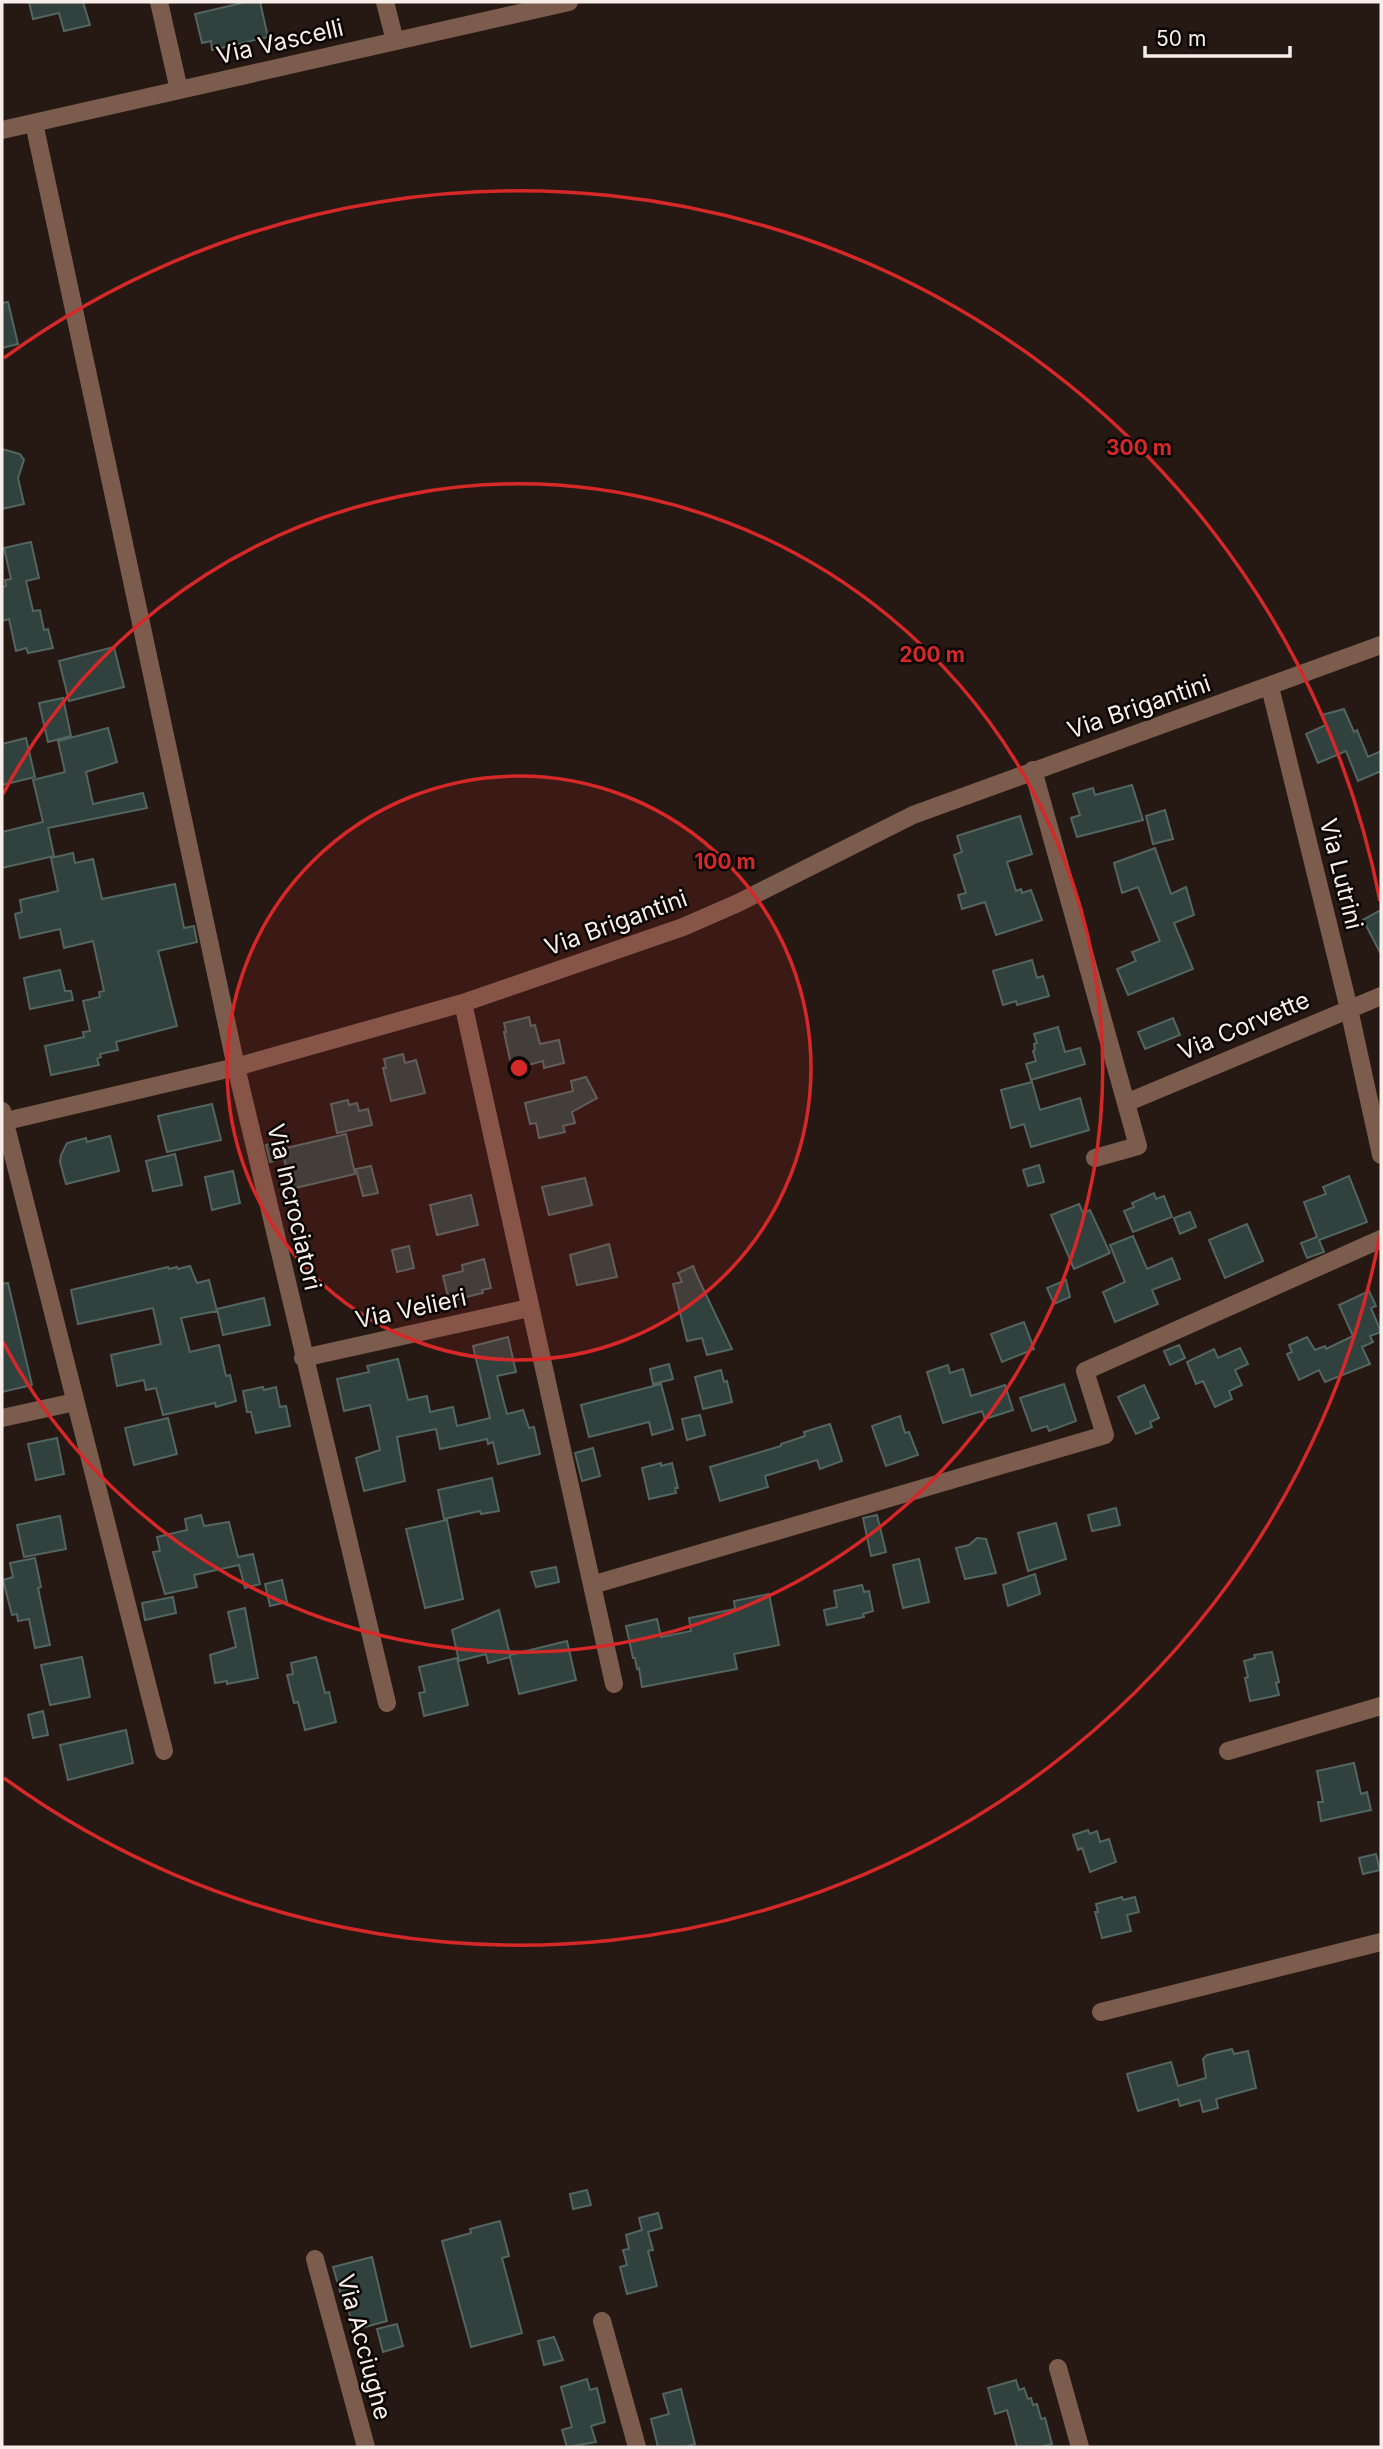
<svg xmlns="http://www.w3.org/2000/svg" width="1383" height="2449" viewBox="0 0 1383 2449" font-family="Inter,sans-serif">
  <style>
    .building { fill: #30413e; stroke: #526561; stroke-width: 2 }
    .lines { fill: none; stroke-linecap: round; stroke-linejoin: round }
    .minor { stroke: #7c5c4d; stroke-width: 18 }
    .ring { fill: none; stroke: #d62828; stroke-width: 3.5 }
    .labels { text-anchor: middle; stroke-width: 5; stroke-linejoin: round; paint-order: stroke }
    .street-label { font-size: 24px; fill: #f7ede9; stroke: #0a0604 }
    .centre { fill: #d62828; stroke: #0a0604; stroke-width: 3.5 }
    .ring-label { font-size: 21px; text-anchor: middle; font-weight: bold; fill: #d62828; stroke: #0a0604; stroke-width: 5; stroke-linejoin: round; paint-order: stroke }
  </style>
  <rect width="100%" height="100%" fill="#261913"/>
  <path class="building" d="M29 2H83L90 25 64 31 59 13 33 19Z
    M246 2H260L268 37 212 50 211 41 202 43 195 14Z
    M8 302 18 344 2 348V303Z
    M2 449 20 454 24 460 18 478 24 504 2 509Z
    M31 542 39 578 26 581 33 611 40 610 44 630 48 629 53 648 28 653 26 648 16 651 9 619 2 621V587L6 586 5 580 11 579 4 548Z
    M114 647 124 687 69 701 59 661Z
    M63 698 71 736 48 742 39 703Z
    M1344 709 1354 732 1357 730 1368 757 1381 751V771L1358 781 1346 751 1318 763 1306 734 1326 725 1322 715Z
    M108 728 117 762 86 772 93 804 143 793 147 808 48 828 54 856 2 868V832L43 822 33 780 65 772 58 741Z
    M26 738 35 777 2 785V744Z
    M1132 785 1143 820 1077 837 1071 818 1080 815 1073 794 1093 788 1095 795Z
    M1165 810 1173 839 1153 844 1146 816Z
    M1020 816 1032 854 1007 862 1016 891 1021 889 1022 893 1031 890 1042 920 996 935 985 902 962 909 958 895 966 893 954 855 962 852 957 836Z
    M1155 848 1171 894 1186 887 1194 915 1174 923 1193 969 1128 995 1117 969 1136 961 1132 952 1160 941 1138 887 1122 893 1114 863Z
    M73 853 75 863 93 859 102 899 175 884 184 928 194 926 197 942 158 951 177 1026 116 1042 118 1050 100 1054 101 1057 97 1059 99 1065 51 1075 45 1046 84 1037 83 1032 90 1031 83 1001 100 997 99 992 104 991 93 941 64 948 60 929 20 938 15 914 22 912 20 900 58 891 51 858Z
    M1381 910V954L1363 920Z
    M1032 960 1037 978 1043 976 1049 996 1017 1005 1016 1001 1003 1005 993 971Z
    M60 970 65 991H71L73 1000 30 1009 24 978Z
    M529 1017 531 1026 535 1025 540 1044 559 1040 564 1063 544 1068 543 1061 512 1069 504 1032H506L504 1023Z
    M1173 1018 1180 1035 1145 1049 1138 1032Z
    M1058 1027 1065 1052 1080 1048 1085 1064 1031 1080 1026 1064 1036 1061 1033 1051 1035 1050 1034 1044 1037 1043 1034 1034Z
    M403 1054 405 1063 416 1060 425 1093 391 1101 383 1068H386L384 1059Z
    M586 1077 597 1098 572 1112 575 1123 563 1126 565 1132 539 1138 536 1123 530 1124 525 1103 573 1091 571 1081Z
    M1032 1082 1040 1110 1080 1098 1089 1130 1031 1147 1024 1124 1011 1128 1001 1090Z
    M348 1100 349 1105 357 1103 359 1111 368 1109 372 1125 337 1133 331 1104Z
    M212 1104 221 1140 167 1152 158 1116Z
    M346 1134 355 1174 291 1189 282 1149Z
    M110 1136 119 1171 66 1184 60 1162 61 1155 67 1143 86 1138 87 1142Z
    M278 1142 282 1159 270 1162 266 1145Z
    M175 1154 182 1185 153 1191 146 1161Z
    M1039 1165 1044 1182 1028 1186 1023 1170Z
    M371 1166 378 1193 363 1196 356 1169Z
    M233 1171 240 1203 212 1210 205 1177Z
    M1349 1176 1367 1222 1319 1240 1324 1252 1307 1258 1301 1243 1317 1237 1304 1202 1326 1194 1323 1187Z
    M585 1178 592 1205 549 1215 542 1187Z
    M1154 1193 1156 1199 1164 1196 1172 1217 1133 1232 1124 1211 1134 1207 1132 1203Z
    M471 1195 478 1225 437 1235 430 1205Z
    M1079 1204 1083 1213 1090 1210 1110 1253 1074 1269 1051 1215Z
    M1190 1212 1196 1227 1180 1234 1174 1218Z
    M1247 1224 1263 1261 1225 1278 1209 1240Z
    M1133 1236 1147 1269 1172 1258 1180 1279 1152 1290 1158 1304 1115 1322 1103 1292 1125 1282 1110 1245Z
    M609 1244 617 1277 577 1285 570 1255Z
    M409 1246 414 1268 397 1272 392 1250Z
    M484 1259 491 1288 482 1290 483 1293 449 1301 443 1276 463 1271 462 1265Z
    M190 1266 197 1283 209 1280 217 1311 181 1318 190 1352 219 1345 226 1376 230 1375 236 1401 216 1407 215 1403 163 1415 156 1388 146 1390 144 1380 117 1386 111 1355 161 1344 153 1308 78 1324 71 1290 168 1267 169 1269 177 1267 178 1269Z
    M693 1266 698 1278 732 1349 707 1355 702 1338 687 1341 673 1284 682 1282 678 1273Z
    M1066 1280 1070 1297 1054 1304 1047 1288Z
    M8 1283 32 1385 2 1392V1284Z
    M1369 1291 1376 1306 1371 1308 1381 1332 1370 1336 1373 1342 1362 1347 1370 1364 1325 1382 1319 1370 1299 1380 1287 1354 1292 1352 1289 1345 1307 1337 1315 1350 1325 1346 1326 1349 1353 1336 1339 1305Z
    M264 1298 270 1325 223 1335 217 1309Z
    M1024 1322 1034 1349 1002 1362 991 1334Z
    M508 1337 516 1372 497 1376 507 1414 523 1410 529 1428 534 1427 540 1454 498 1464 493 1442 488 1444 487 1439 440 1449 436 1429 397 1437 405 1481 364 1491 356 1458 380 1450 370 1405 344 1411 337 1379 369 1372 367 1366 398 1359 408 1400 427 1396 430 1412 453 1407 457 1426 490 1418 473 1346Z
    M1179 1345 1185 1358 1170 1365 1164 1351Z
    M1240 1348 1248 1364 1235 1370 1242 1385 1229 1391 1232 1399 1215 1407 1203 1381 1196 1384 1187 1362 1214 1349 1218 1358Z
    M669 1364 673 1379 653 1384 650 1369Z
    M948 1365 950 1373 963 1369 971 1396 1005 1385 1013 1410 985 1419 982 1411 943 1423 927 1372Z
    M721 1370 724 1382 727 1381 732 1402 703 1409 695 1377Z
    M661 1384 673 1429 652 1435 649 1422 589 1437 581 1405Z
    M1064 1384 1076 1421 1049 1431 1047 1426 1032 1431 1020 1398Z
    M1144 1385 1159 1418 1150 1422 1152 1427 1136 1434 1118 1397Z
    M263 1387 264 1390 276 1387 280 1407 286 1406 290 1426 256 1433 251 1412H247L243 1391Z
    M700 1415 705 1435 687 1440 682 1419Z
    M900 1416 905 1433 909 1432 918 1455 886 1466 872 1426Z
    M168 1418 177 1454 134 1465 125 1428Z
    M830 1424 842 1461 820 1469 817 1460 765 1476 768 1487 720 1501 710 1467 781 1446V1444L805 1436 804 1432Z
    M57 1438 64 1474 36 1480 28 1444Z
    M593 1448 600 1476 582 1481 575 1453Z
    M661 1463V1466L672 1463 678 1488H675L676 1493 649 1499 642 1468Z
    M492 1478 499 1511 481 1514 480 1511 444 1519 438 1490Z
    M1116 1508 1120 1525 1092 1531 1088 1515Z
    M201 1515 204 1526 229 1522 238 1557 253 1554 260 1584 245 1588 239 1565 194 1575 197 1587 165 1594 153 1552 160 1551 157 1537 187 1530 185 1519Z
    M877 1515 886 1552 871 1556 863 1518Z
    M60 1516 66 1549 24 1557 17 1525Z
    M447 1520 463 1599 425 1608 406 1529Z
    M1056 1523 1066 1559 1028 1571 1018 1533Z
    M977 1538 986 1539 996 1573 965 1579 956 1548 969 1545Z
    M35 1558 41 1587 38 1588 50 1645 35 1648 29 1619 18 1621 17 1614 12 1615 3 1580 13 1577 10 1563Z
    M919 1559 929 1602 903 1608 893 1565Z
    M556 1567 559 1582 536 1587 531 1572Z
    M1035 1574 1040 1594 1008 1606 1003 1585Z
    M282 1580 287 1602 270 1606 265 1584Z
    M862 1585 864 1592 869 1591 873 1611 863 1614 864 1617 827 1625 824 1610 837 1607 834 1591Z
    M769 1594 779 1645 734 1654 737 1669 642 1687 639 1668 637 1669 635 1658H633L626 1626 657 1619 661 1637 691 1631 689 1618 735 1609 734 1601Z
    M173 1597 176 1613 145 1620 142 1603Z
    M245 1608 258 1678 227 1684V1681L215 1683 210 1655 236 1647 228 1612Z
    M499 1610 510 1655 567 1641 576 1680 519 1694 510 1657 488 1663 486 1654 459 1661 452 1630Z
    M1272 1652 1279 1682 1276 1683 1279 1695 1250 1701 1245 1678 1248 1677 1244 1661 1255 1658 1254 1655Z
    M82 1657 90 1697 50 1705 41 1665Z
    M316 1657 325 1693 329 1692 336 1722 305 1730 298 1702 294 1703 287 1675 293 1674 291 1663Z
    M457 1658 468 1705 424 1716 419 1693 425 1692 419 1667Z
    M43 1711 48 1735 33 1738 28 1715Z
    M126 1730 133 1763 68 1780 60 1745Z
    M1354 1763 1361 1794 1367 1792 1371 1810 1321 1821 1318 1802H1323L1317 1771Z
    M1088 1830 1090 1834 1097 1831 1100 1842 1109 1839 1116 1862 1090 1872 1082 1848 1078 1850 1073 1835Z
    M1376 1854 1380 1870 1363 1874 1359 1858Z
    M1122 1897 1123 1900 1135 1897 1139 1912 1127 1915 1131 1931 1102 1938 1095 1912H1098L1096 1904Z
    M1232 2049 1234 2054 1248 2051 1256 2088 1216 2099 1218 2108 1203 2112 1200 2100 1180 2106 1178 2099 1138 2111 1127 2074 1171 2062 1178 2086 1206 2078 1203 2059 1207 2055Z
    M587 2190 591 2205 573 2209 570 2194Z
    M658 2213 662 2228 648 2232 653 2250 648 2251 657 2286 627 2294 620 2267 627 2265 623 2250 629 2249 626 2235 642 2230 639 2218Z
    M500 2221 509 2256 502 2258 522 2333 471 2347 442 2241 471 2233 470 2229Z
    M372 2257 387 2321 354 2330 346 2301 343 2302 333 2267Z
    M397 2324 403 2346 383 2352 377 2329Z
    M554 2337 563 2360 544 2365 538 2341Z
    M587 2379 590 2390 597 2388 605 2422 591 2426 596 2442 567 2447 562 2430 572 2427 561 2387Z
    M1016 2380 1019 2390 1024 2388 1028 2399 1031 2398 1033 2405 1037 2404 1041 2419 1045 2418 1052 2444 1041 2447H1017L1007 2410 995 2414 988 2388Z
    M681 2389 695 2444 685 2447H658L651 2419 669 2414 663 2394Z"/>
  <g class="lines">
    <path class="minor" d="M159 2 179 90
      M385 2 395 41
      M34 123 236 1067 387 1703
      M2 130 569 2
      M1270 687 1349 1009 1381 1155
      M1033 770 1138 1146 1095 1158
      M463 1003 592 1585 1105 1435 1085 1371 1381 1239
      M1126 1103 1381 996
      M2 1111 164 1751
      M2 1122 236 1067 463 1003 683 927 738 903 913 815 1381 645
      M303 1358 529 1308
      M2 1418 75 1402
      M592 1585 614 1684
      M1228 1751 1381 1706
      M1101 2012 1381 1942
      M315 2259 366 2447
      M602 2321 637 2447
      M1058 2368 1080 2447"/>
  </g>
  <circle cx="519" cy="1068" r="292" fill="#d62828" fill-opacity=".12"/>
  <g class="ring">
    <circle cx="519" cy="1068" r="292"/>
    <path d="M3 794A584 584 0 1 1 3 1342"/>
    <path d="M1380 1235A877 877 0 0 1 4 1778M4 358A877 877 0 0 1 1380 901"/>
  </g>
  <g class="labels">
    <g class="street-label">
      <text transform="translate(280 42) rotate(-13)" y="8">Via Vascelli</text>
      <text transform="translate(1139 707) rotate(-19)" y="8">Via Brigantini</text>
      <text transform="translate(1341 874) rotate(76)" y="8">Via Lutrini</text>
      <text transform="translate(616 923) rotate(-20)" y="8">Via Brigantini</text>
      <text transform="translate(1244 1026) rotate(-23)" y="8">Via Corvette</text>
      <text transform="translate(294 1207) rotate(77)" y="8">Via Incrociatori</text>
      <text transform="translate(411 1309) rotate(-12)" y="8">Via Velieri</text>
      <text transform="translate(364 2347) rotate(75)" y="8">Via Acciughe</text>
    </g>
  </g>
  <circle cx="519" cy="1068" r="10" class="centre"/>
  <g class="ring-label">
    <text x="1139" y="455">300 m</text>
    <text x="932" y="662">200 m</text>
    <text x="725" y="869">100 m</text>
  </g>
  <rect width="1383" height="2449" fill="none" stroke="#f7ede9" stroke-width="7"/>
  <path d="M1145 46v10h145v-10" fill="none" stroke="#f7ede9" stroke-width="3.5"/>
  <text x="1156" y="46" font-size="21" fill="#f7ede9" stroke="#0a0604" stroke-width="5" paint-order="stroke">50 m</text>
</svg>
